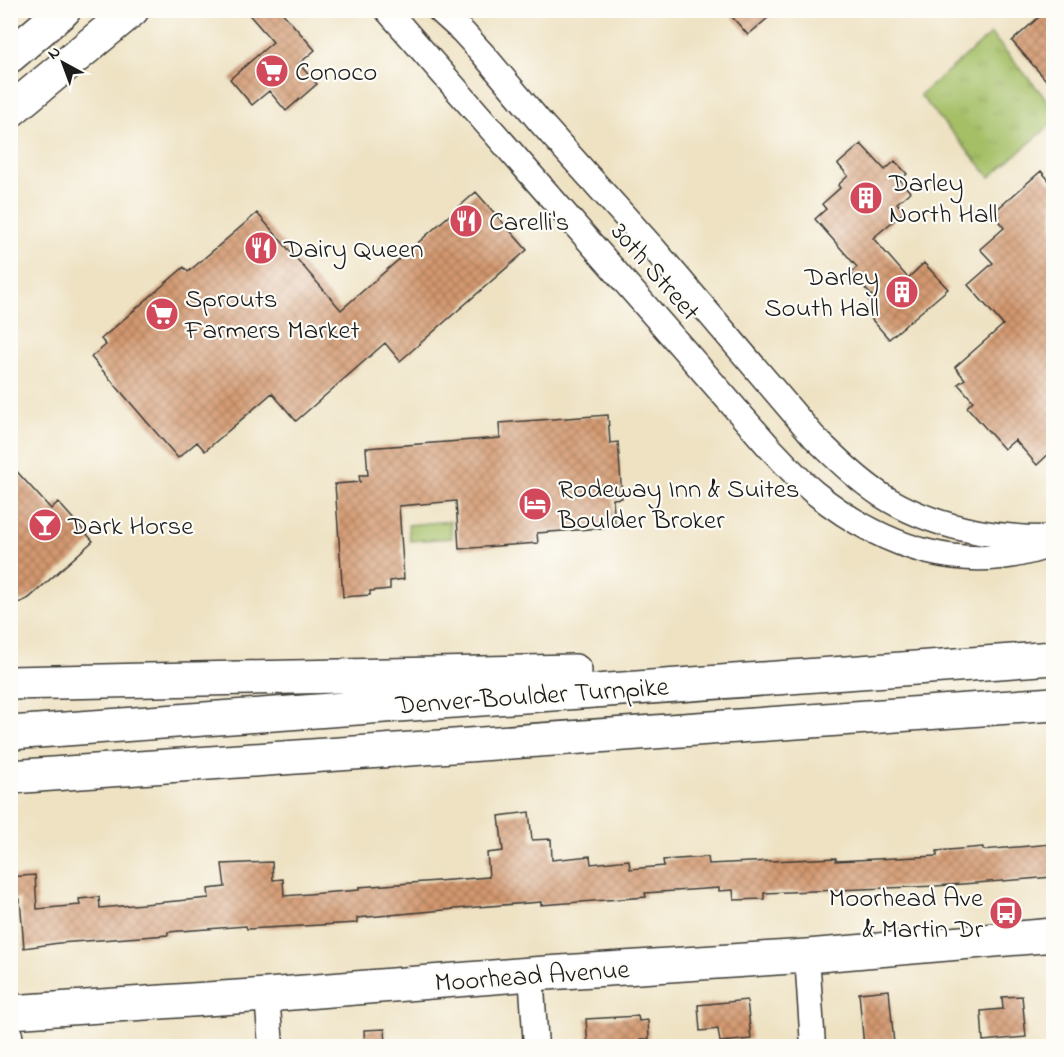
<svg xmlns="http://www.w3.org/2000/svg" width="1064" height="1057" viewBox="0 0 1064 1057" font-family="'Indie Flower',sans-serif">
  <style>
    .grass { fill: url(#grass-tufts); stroke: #606e41; stroke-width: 1.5 }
    .pitch { fill: #a5bf66; stroke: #606e41; stroke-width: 1.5 }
    .building { fill: url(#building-cross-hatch) }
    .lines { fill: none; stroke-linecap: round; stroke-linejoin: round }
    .street-casing { stroke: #3c3a35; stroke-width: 27 }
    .secondary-casing { stroke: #3c3a35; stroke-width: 36 }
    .highway-casing { stroke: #3c3a35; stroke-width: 36 }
    .street { stroke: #fff; stroke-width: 24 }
    .secondary { stroke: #fff; stroke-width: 33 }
    .highway { stroke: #fff; stroke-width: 33 }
    .labels { text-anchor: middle; stroke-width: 4.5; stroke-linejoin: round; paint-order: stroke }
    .poi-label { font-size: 27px; fill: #1c1c1c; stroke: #fdfcf7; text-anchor: start }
    .street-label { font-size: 27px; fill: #1c1c1c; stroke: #fdfcf7 }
  </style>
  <defs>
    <pattern id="grass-tufts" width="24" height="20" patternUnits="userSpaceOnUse" patternTransform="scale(1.5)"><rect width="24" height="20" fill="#a5bf66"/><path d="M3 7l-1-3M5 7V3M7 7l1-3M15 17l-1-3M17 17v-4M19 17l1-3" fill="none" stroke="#8da458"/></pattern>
    <pattern id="building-cross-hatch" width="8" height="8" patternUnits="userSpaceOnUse" patternTransform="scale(1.5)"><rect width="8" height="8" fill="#d3986f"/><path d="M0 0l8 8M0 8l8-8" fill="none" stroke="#aa7b5a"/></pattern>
  </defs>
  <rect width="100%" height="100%" fill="#fdfcf7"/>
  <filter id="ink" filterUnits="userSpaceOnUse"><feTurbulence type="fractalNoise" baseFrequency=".0167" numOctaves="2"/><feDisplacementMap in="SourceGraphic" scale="12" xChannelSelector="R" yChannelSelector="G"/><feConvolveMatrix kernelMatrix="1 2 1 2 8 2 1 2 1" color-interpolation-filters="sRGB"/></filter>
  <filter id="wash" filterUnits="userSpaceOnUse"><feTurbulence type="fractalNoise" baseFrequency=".008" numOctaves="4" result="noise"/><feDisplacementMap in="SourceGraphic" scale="24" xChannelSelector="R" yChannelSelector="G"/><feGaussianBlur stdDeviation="1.35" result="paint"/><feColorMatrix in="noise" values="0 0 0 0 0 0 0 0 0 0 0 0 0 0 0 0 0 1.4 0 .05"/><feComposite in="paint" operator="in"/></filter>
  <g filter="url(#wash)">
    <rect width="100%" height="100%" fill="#eee2c3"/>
    <path class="grass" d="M991 34 1053 107 1054 122 990 177 920 95Z"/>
    <path class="pitch" d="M450 521 452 538 410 541 408 525Z"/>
    <g id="blocks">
      <path class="building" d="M245 10H280L315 50 299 64 317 84 286 111 269 91 252 105 230 79 273 42Z
        M726 10H777L748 35Z
        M1047 10H1053V88L1012 41Z
        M861 144 885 170 895 161 907 174 900 180 910 192 897 203 904 212 873 238 908 278 924 263 948 289 889 339 866 313 875 306 868 299 872 296 851 273 857 267 815 219 826 209 822 204 840 188 838 185 848 176 838 164Z
        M1041 171 1053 185V450L1037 465 1015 440 1004 449 967 407 973 401 958 384 965 379 955 367 1003 325 968 285 993 263 980 249 1004 228 997 219 1000 216 995 211Z
        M476 192 527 250 400 361 385 343 296 421 272 393 205 451 197 442 178 458 91 357 106 345 101 339 184 267 188 272 257 213 341 310Z
        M608 415 610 443 618 442 622 498 613 499 615 527 537 533 538 543 459 549 456 501 399 506 404 579 390 581V589L370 591V595L343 597 335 484 360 482 359 475H368L366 448 500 438 499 423Z
        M10 464 51 509 58 502 93 541 29 598 21 602 10 603Z
        M529 812 532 840 551 839 552 860 590 856 591 864 629 860 630 869 664 866 663 860 708 857 709 864 836 858V861L937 856V851L983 847V850L1052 844 1053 877 936 886 764 893V899L734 900 733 890 719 891V888L645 893 646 897 607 900 541 905V902L477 907 357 918V923L247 929 246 926 168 932V935L59 943 24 948 20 899 10 900V877L35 875 37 909 80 905 79 899 99 897 100 908 209 898 208 889 225 887 222 864 272 862 273 880 283 879 284 896 359 890V887L489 877 487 853 503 851 499 816Z
        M889 990 894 1044 864 1047 859 993Z
        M1022 996 1026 1037 983 1041 981 1011 1003 1009 1002 997Z
        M747 1000 751 1039 720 1042 718 1029 700 1031 698 1005Z
        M638 1016 639 1021 648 1020 649 1039H640V1047H588L586 1019Z
        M385 1029 386 1047H365L364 1030Z"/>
    </g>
  </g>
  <g filter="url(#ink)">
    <use href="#blocks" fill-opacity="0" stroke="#3c3a35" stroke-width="1.5"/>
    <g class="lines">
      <defs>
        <path id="street" d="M387 10 770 448C785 463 799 480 815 493 885 549 967 577 1054 544
          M439 10 462 31 483 54 541 123 655 250 814 437C835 457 857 479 881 495 931 527 994 539 1054 538
          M807 956 813 1046
          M531 974 536 1046
          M267 995 271 1046
          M10 1035 11 1046"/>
        <path id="secondary" d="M10 56 64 10
          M10 111 132 10
          M10 1012 267 995 531 974 807 956 1054 935"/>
        <path id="highway" d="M10 683 575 671
          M10 733 1054 658
          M10 777 1054 704"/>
      </defs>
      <use href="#street" class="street-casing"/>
      <use href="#secondary" class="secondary-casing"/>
      <use href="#highway" class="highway-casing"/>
      <use href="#street" class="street"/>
      <use href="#secondary" class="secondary"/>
      <use href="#highway" class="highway"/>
    </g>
  </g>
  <defs>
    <symbol id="supermarket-disc" viewBox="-11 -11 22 22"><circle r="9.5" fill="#d1495b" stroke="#fdfcf7"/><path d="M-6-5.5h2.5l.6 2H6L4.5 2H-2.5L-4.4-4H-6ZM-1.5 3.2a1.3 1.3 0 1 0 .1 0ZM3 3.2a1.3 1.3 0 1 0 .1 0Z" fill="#fff"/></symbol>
    <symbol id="building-disc" viewBox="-11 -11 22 22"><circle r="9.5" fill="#d1495b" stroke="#fdfcf7"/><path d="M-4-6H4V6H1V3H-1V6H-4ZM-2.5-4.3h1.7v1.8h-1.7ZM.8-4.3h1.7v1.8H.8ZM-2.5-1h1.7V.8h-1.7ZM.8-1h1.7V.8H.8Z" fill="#fff"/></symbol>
    <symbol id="restaurant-disc" viewBox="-11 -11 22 22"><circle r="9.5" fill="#d1495b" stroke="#fdfcf7"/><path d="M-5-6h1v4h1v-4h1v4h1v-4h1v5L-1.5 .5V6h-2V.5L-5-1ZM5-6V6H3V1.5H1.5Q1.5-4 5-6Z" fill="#fff"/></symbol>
    <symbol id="hotel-disc" viewBox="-11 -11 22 22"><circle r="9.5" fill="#d1495b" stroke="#fdfcf7"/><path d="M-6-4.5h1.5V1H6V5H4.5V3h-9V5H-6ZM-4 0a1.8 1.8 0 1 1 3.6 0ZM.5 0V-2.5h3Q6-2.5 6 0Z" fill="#fff"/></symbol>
    <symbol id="bar-disc" viewBox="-11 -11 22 22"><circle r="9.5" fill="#d1495b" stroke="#fdfcf7"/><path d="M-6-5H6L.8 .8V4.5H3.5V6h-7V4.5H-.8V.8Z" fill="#fff"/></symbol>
    <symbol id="bus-disc" viewBox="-11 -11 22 22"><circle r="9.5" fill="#d1495b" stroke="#fdfcf7"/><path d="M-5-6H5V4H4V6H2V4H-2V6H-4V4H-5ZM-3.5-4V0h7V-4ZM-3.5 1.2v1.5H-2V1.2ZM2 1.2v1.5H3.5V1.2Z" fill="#fff"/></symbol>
  </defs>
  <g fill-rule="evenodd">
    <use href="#supermarket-disc" x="253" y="52" width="38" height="38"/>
    <use href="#building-disc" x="847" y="179" width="38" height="38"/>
    <use href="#restaurant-disc" x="447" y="202" width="38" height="38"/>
    <use href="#restaurant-disc" x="242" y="229" width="38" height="38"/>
    <use href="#building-disc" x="883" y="273" width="38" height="38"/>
    <use href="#supermarket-disc" x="143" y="295" width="38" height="38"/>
    <use href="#hotel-disc" x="516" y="485" width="38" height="38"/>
    <use href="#bar-disc" x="26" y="506" width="38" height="38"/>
    <use href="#bus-disc" x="987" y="894" width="38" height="38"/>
  </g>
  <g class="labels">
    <g class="poi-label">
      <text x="295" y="80">Conoco</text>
      <text x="889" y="191">Darley<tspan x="889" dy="31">North Hall</tspan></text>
      <text x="489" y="230">Carelli's</text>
      <text x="284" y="257">Dairy Queen</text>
      <text x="879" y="285" text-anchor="end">Darley<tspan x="879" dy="31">South Hall</tspan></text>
      <text x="185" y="307">Sprouts<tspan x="185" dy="31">Farmers Market</tspan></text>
      <text x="558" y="497">Rodeway Inn &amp; Suites<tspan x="558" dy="31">Boulder Broker</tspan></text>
      <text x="68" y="534">Dark Horse</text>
      <text x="983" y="906" text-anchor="end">Moorhead Ave<tspan x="983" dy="31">&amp; Martin Dr</tspan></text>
    </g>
    <g class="street-label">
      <text transform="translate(656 271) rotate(49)" y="9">30th Street</text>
      <text transform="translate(532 695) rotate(-4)" y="9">Denver–Boulder Turnpike</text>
      <text transform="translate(532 975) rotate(-4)" y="9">Moorhead Avenue</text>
    </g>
  </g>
  <rect width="1064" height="1057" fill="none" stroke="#fdfcf7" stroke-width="36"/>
  <g transform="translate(63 63) rotate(319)" stroke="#fdfcf7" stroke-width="4.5" paint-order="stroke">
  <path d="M0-4.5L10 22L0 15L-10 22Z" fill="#1c1c1c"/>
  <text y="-9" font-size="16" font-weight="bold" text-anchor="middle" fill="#1c1c1c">N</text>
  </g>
</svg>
